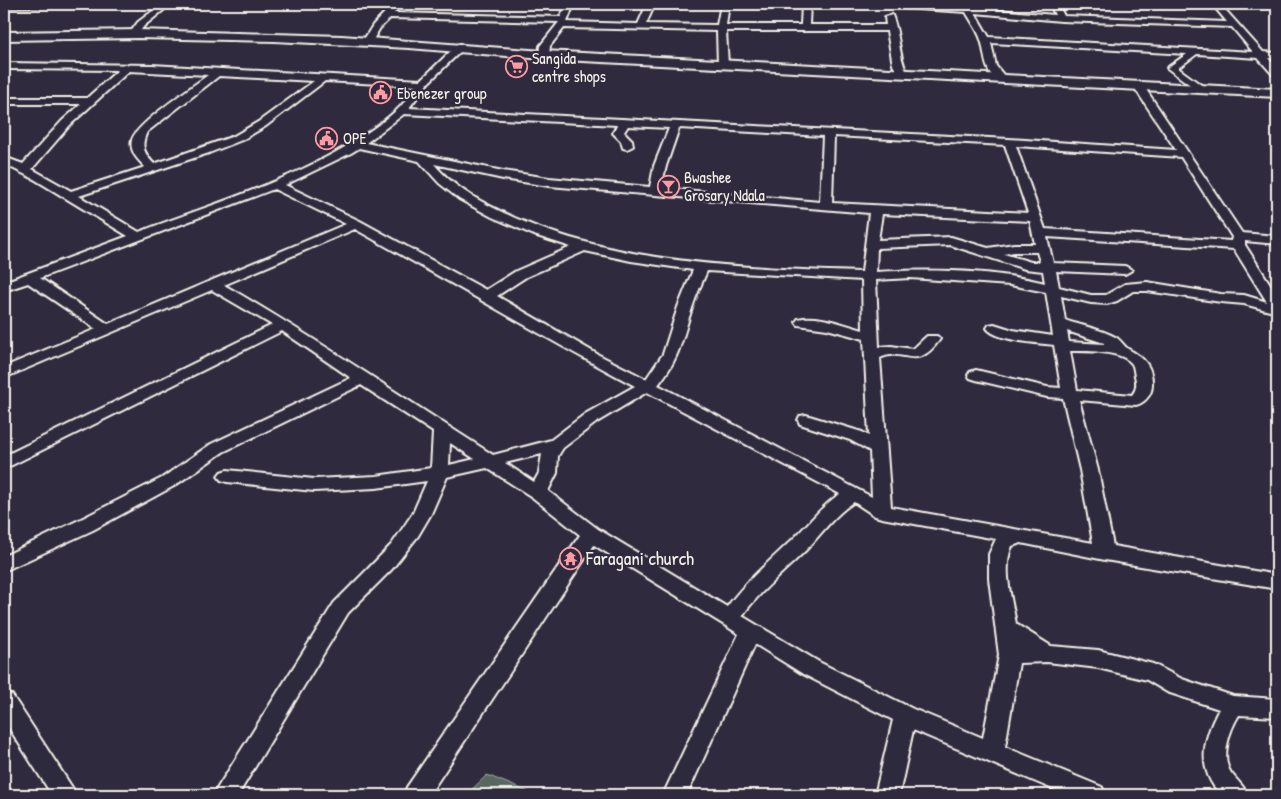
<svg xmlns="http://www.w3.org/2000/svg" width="1281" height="799" viewBox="0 0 1281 799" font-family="'Patrick Hand',sans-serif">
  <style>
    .green { fill: #59675e; stroke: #a6aca3 }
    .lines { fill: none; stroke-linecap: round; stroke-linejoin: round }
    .street-casing { stroke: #f4f1e8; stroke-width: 4 }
    .secondary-casing { stroke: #f4f1e8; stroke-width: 4 }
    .street { fill: #2f2a3d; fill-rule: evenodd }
    .secondary { fill: #2f2a3d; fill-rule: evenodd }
    .labels { text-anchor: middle; stroke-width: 4.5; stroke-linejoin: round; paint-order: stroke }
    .far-poi-label { font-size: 16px; fill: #f4f1e8; stroke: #2f2a3d; text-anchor: start }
    .poi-label { font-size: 19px; fill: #f4f1e8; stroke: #2f2a3d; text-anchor: start }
  </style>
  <rect width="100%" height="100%" fill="#2f2a3d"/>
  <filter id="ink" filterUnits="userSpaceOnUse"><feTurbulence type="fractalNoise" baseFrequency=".02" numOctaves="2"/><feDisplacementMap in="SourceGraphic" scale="10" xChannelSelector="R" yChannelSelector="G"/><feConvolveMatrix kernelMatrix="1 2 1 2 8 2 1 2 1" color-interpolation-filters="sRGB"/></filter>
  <g filter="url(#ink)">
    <path class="green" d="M487 775 536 795H466Z"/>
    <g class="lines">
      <defs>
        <path id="street" d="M4 4H60L56 6 4 7Z
          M162 4H171L144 26 137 35H131L130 33 138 22Z
          M393 4 400 6 394 13 561 17 566 4H574L567 22 638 24 647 4H655L646 24 717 25 721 4H729L726 25H801L802 4H810L809 25H886L885 17 892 15C900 33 898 55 907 73L905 75H899L893 65 887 31H726L728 65 723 68 718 65 717 31 564 28 550 46 549 55 544 58 539 55 540 46 559 22 390 18 380 28 371 43H365L363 41 373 25Z
          M883 4 965 7V4H973V8L1055 15 1050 4H1058L1064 16 1227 22 1212 4H1220L1263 52 1277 53V59L1268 58 1277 68V77L1274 76 1258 58 1197 54 1178 68 1204 87V91L1200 92 1167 68 1187 54 991 43 996 66 1006 78 1001 81C983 75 986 54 981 40 978 30 971 21 966 12L886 7H883ZM975 13 1061 21 1232 27 1253 52 989 37Z
          M460 44 463 45V49L428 83 409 108 1009 139 1176 150 1134 87 1135 85H1143L1242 233 1277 236V244L1245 241V245L1277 295V313L1244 304 1221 302 1147 291H1133L1117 301 1107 304 1091 303 1061 296 1065 320C1081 326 1102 329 1117 338 1121 341 1124 346 1128 349 1143 357 1153 366 1152 385 1152 394 1145 403 1136 405L1079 400 1098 470 1113 546 1277 575V589L1105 560 1021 543 1012 546C1002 569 1012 600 1016 624L1051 646 1098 650 1153 664 1182 679 1233 696 1277 699V717L1239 715C1230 729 1220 757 1231 773 1237 781 1244 786 1248 795H1221C1196 769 1203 739 1219 709L1167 692 1147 680 1098 668 1047 662 1019 663 1005 747 1102 787 1105 795H1067L913 730 899 795H875L893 720 803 674 755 644 687 795H663L739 634 594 545 429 795H404L407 787 580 535 532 497 487 468 447 477 431 514 418 536 392 569 348 613 238 795H213L334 603 363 574 392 544 413 513 427 481 376 488 314 491 227 482 221 480 218 476 221 472 227 470 314 479 376 476 431 468 433 432 361 385 223 452 174 486 93 530 4 571V556L79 520 162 478 211 444 351 378 282 331 4 469V456L272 325 212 290 4 378V367L96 329 28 283 4 291V282L128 236 34 179 4 164V157L23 164 62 121 81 104H4V98H87L118 70 4 69V63L152 65 421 80 457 45ZM129 71 208 75C192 87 136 124 132 140 129 151 138 160 145 167L71 191 32 169 70 125ZM219 76 314 81 258 122 234 136 154 164C144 153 140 146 147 132ZM325 81 416 86C410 93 405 103 397 110 327 171 226 199 139 232L79 196 209 153 242 140 266 126ZM404 114 617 125 613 133 621 141 623 148 627 149 633 146 632 140 624 132 628 126 669 128 654 166 650 187 549 178 503 171 366 143ZM679 128 823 136 820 202 661 188 666 166ZM834 136 1005 145 1028 213 832 203ZM1016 146 1181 157 1232 237 1231 241 1045 229ZM359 148 419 161 439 183 459 199 492 217 534 235 571 247 516 271 486 290 360 221 285 185 351 153ZM434 164 503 179 549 186 869 213 862 272C745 268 625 265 515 218 484 204 456 190 434 164ZM274 189 346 224 108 324 40 278ZM882 214 1030 221 1035 244H1014L988 248 951 237 878 240ZM355 229C449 281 541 336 635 386L585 414 551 440 493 455C403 398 316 338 224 285ZM1047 237 1234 249 1267 302 1244 295 1221 294 1147 282 1125 284 1106 295H1091L1059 287 1056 271 1125 274 1132 270 1125 266 1053 263ZM950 245 1025 269 1043 271 1045 283C993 270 929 269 876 272L877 248ZM585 251 631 261 693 270 678 307 663 354 646 379 597 354 497 296 526 277ZM1014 252H1037L1040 262H1031L1004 254ZM707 271 862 280 863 330C844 325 818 314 798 319L796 322 798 325 827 329 864 339 869 436 862 432 806 415 800 416 798 420 800 424 850 440 870 451 872 497 658 385C681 356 681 341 692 308 696 295 702 283 707 271ZM910 278 1010 285 1046 292 1053 336 1013 330 994 324 989 325 987 328C996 341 1038 343 1054 345L1061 388 1047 387 976 370 970 372 968 375 970 378 976 380 1047 397 1063 398 1080 470 1093 543 891 507 880 358C905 346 915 374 940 339L937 336H927L913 349 891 346 879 347 876 280ZM1067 331 1104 343V344L1069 342ZM1070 351C1086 351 1122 350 1132 364 1134 367 1134 372 1135 376 1137 383 1137 389 1132 395L1077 390ZM647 392 840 494C821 506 808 525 792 540 769 562 746 581 727 607L598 529 548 491 557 473 558 456 563 448 597 422ZM450 443 475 459 449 465ZM542 454 539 473 534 482 505 463ZM854 502 875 516 882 518 996 539 989 554V579L999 655 983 738 913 709 819 662 742 616C761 590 785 571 807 549 822 533 835 514 854 502Z
          M4 693 12 695 77 795H52L4 720Z"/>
        <path id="secondary" d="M139 30 342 36 544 51 1277 89V97L544 59 409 48 274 41 139 38 4 40V32Z"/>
      </defs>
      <use href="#street" class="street-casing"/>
      <use href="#secondary" class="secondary-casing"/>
      <use href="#street" class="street"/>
      <use href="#secondary" class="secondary"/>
    </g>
  </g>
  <defs>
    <symbol id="supermarket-ring" viewBox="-11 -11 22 22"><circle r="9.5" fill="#2f2a3d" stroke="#ff9aa2" stroke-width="1.5"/><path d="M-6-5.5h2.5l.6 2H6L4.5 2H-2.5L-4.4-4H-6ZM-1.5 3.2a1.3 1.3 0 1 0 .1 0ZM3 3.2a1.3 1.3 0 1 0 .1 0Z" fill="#ff9aa2"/></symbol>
    <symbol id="civic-ring" viewBox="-11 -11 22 22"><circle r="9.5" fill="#2f2a3d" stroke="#ff9aa2" stroke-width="1.5"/><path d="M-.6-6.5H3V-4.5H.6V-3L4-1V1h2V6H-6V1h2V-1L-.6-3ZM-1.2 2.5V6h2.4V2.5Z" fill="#ff9aa2"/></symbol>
    <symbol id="bar-ring" viewBox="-11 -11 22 22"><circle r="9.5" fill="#2f2a3d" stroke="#ff9aa2" stroke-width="1.5"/><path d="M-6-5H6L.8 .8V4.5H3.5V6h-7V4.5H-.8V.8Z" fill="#ff9aa2"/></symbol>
    <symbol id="temple-ring" viewBox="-11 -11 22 22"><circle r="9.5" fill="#2f2a3d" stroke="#ff9aa2" stroke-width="1.5"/><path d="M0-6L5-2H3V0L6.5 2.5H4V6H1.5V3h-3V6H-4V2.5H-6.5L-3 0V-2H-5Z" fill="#ff9aa2"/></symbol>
  </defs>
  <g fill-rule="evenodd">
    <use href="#supermarket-ring" x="504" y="54" width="25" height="25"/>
    <use href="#civic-ring" x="368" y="80" width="25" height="25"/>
    <use href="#civic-ring" x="314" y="126" width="25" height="25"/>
    <use href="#bar-ring" x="656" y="174" width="25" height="25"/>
    <use href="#temple-ring" x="558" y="546" width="25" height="25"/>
  </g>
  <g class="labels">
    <g class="far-poi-label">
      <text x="532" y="64">Sangida<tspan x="532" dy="18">centre shops</tspan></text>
      <text x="397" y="99">Ebenezer group</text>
      <text x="343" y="144">OPE</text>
      <text x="684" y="183">Bwashee<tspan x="684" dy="18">Grosary Ndala</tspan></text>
    </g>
    <g class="poi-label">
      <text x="586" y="565">Faragani church</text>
    </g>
  </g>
  <rect width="1281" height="799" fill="none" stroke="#2f2a3d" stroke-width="20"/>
  <rect x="10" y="10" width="1261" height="779" fill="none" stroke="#f4f1e8" stroke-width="2" filter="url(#ink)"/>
</svg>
